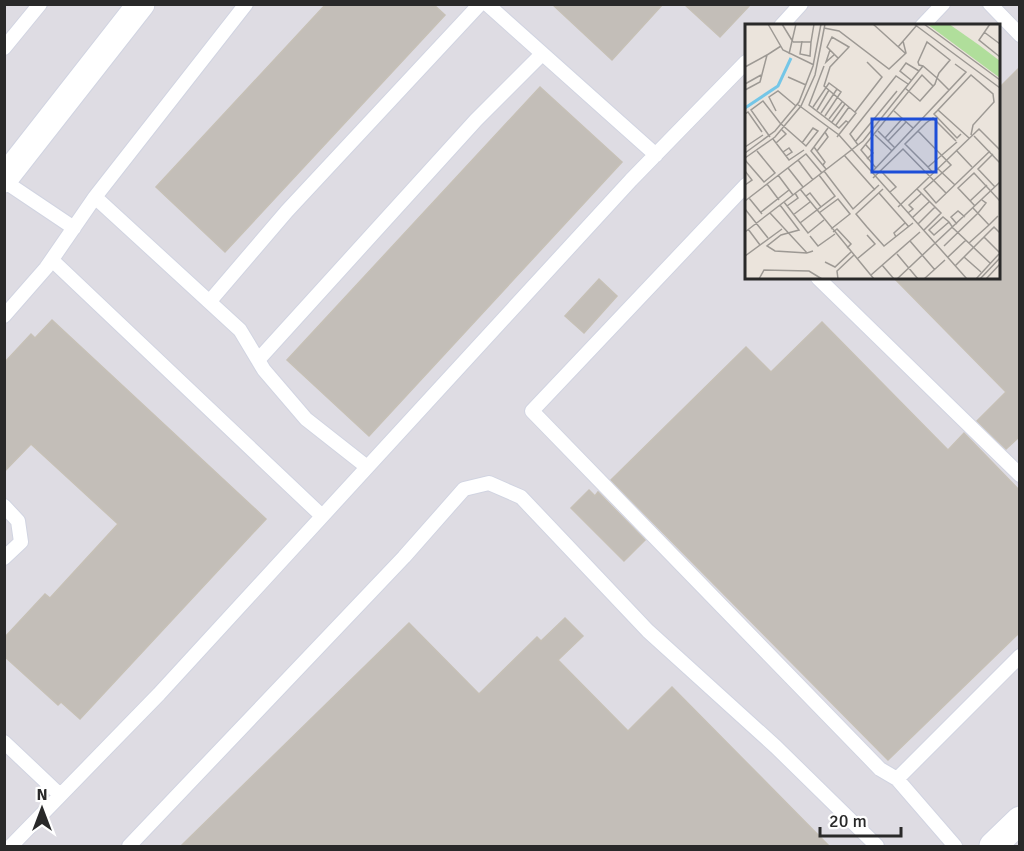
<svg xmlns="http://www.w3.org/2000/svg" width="1024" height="851" viewBox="0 0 1024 851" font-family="Signika,sans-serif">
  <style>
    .industrial { fill: #dedce3; fill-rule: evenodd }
    .building { fill: #c3beb8; stroke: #c6c0b6; stroke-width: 1.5 }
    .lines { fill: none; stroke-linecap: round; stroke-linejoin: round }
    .lane-casing { stroke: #d1d4e1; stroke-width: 16 }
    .street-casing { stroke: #d1d4e1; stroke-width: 29 }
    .lane { stroke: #fff; stroke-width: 14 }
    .street { stroke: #fff; stroke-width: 27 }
    .inset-river { fill: none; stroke: #74c6e7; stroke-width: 3 }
    .inset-road { fill: none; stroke: #9d9994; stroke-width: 1.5 }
    .view { fill: #1d4ed8; fill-opacity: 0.15; stroke: #1d4ed8; stroke-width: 3 }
    .inset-edge { fill: none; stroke: #292929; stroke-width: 3 }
  </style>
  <rect width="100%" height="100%" fill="#ebe4dc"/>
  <path class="industrial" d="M5 5H1019V846H5ZM746 26H998V278H746Z"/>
  <path class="building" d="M326 4H433L445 15 225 252 156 187Z
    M552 4H663L612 60Z
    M684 4H751L720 37Z
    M1020 67V436L1006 449 977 421 1006 392 894 278H999V88Z
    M540 87 622 162 369 436 287 360Z
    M599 279 617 296 584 333 565 316Z
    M52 320 266 519 80 719 61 702 58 705 4 656V638L45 594 50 598 118 524 31 444 4 472V363L31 334 35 338Z
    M822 322 948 450 964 433 1020 491V632L888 760 611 480 746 347 771 372Z
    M589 490 595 496 598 492 645 540 624 561 571 508Z
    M565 618 583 636 558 660 628 731 672 687 829 846H181L409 623 479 694 537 637 541 641Z"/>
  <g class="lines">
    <defs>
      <path id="lane" d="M487 4 656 155
        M990 4 1020 35
        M781 26 801 4
        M922 26 943 4
        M4 48 40 4
        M4 181 74 228
        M746 185 532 411 880 769 897 779
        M95 197 240 330 264 370 306 419 367 467
        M52 260 322 516
        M818 278 1020 475
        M210 301 287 211 480 4
        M4 316 46 268 95 197 246 4
        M258 360 476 120 542 54
        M4 506 18 521 21 542 4 558
        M4 742 60 795
        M11 846 159 694 631 180 746 62
        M129 846 404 557 464 489 489 483 521 497 648 631 776 747 877 846
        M955 846 897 779 1020 656"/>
      <path id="street" d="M4 179 141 4
        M993 846 1020 820"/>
    </defs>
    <use href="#lane" class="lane-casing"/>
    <use href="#street" class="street-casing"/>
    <use href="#lane" class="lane"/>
    <use href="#street" class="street"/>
  </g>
  <g transform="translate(745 24)">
    <rect width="255" height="255" fill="#ebe4dc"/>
    <path d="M182 0H204L234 21 255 37V54Z" fill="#b0de9b"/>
    <path class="inset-river" d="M0 84 33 62 46 34"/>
    <path class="inset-road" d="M23 0 38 26 69 41M37 0 48 18M128 0 160 29M169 0 255 64M179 0 255 56M245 0 234 16 255 33M79 4 94 7 144 45 161 29 158 17M239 8 255 20M57 17 55 30 65 32 66 18M48 18H66L69 0M153 23 172 1M85 26 81 38 90 30M44 30 51 0M79 42 64 81 94 104 101 97 104 99M0 43 22 31M43 53 61 61M166 56 155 47 161 39 174 47M0 60 16 51M160 64 175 77 190 60 192 54 194 49 205 36 182 18 173 38 174 41 178 42 192 54 204 66M0 66 15 58 22 31 36 22M52 80 94 111 222 255M68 83 84 59 96 68 80 92M72 86 84 66M193 86 189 90 212 114 216 110M31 87 24 73 33 67 51 82M149 87 168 104M110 88 137 53 122 38M76 89 92 65M0 90 3 88 17 108M84 95 97 78M87 98 100 80M91 101 104 83M133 107 150 124M173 107 206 141 179 165 191 179 245 127M130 111 147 127M229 112 255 139M25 113 6 86 18 77 35 99 61 122 73 107 68 104 57 119M92 113 111 89 79 62 85 43 104 23 87 13 82 23 93 34M140 114 157 95M224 114 193 86 226 51 248 70 249 78 228 101 226 111M28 115 44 136 59 126M143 117 161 98M110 118 152 67M31 119 41 110 37 106M113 121 105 110 151 52 163 60M121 121 128 129 122 135M0 123 18 111M69 123 80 138 78 141M211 126 227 143M72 127 83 113 80 108M38 128 44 124 47 128 41 132M0 129 30 107 54 78 68 42 76 0M248 130 233 145 250 163M99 131 130 166M0 134 30 113 56 82 70 51 80 0M0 136 19 158 30 149 12 127M53 136 68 156M183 143 160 120 181 99 188 94 211 117M43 144 58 163M131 144 116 126 177 51 188 62M192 144 210 161M81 145 66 127 83 104M0 147 7 156 0 161M79 147 108 185 134 161M136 147 151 163 145 168M127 148 221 48 210 40M188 149 183 143 212 118M33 151 48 171M128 154 158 125 201 169M22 160 34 176M55 165 129 255M138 165 111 190 122 203 139 222 168 199M172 165 196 189 179 206M134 169 164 203M61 172 65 169 76 183M4 174 17 190M0 177 61 130 77 149M225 177 242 161M39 178 63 209 79 196M35 181 54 206 36 211 22 222 30 227 62 229M42 182 53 174 50 169M230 182 213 164 229 149 255 177M153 183 234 105 255 126M228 184 244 201 253 192M0 185 23 214M16 188 44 166M25 189 62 229 68 227M74 189 93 175 105 190 86 205M163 189 168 185 164 181 177 169M48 191 65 178M167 194 185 177M204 198 189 211 184 206 198 193 204 198 208 204 245 239M55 199 90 172 74 151M173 200 190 183M212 200 206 193 213 187 220 193M3 205 15 221M0 208 118 117 178 42M88 208 92 205 106 220 102 224M65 212 73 222 90 210M151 213 149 209 160 199M165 217 190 246M224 219 244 201M199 222 233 189 241 179 237 176M255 229 239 213 249 203 255 209M152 230 173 255M0 232 37 205M203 233 221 216M219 233 236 248M112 235 130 220 122 211M80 238 90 243 106 228M137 241 149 255M210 242 239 213M126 251 175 208M14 255 19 246 64 247 77 255M93 255 92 247 109 231M152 255 255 158M179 255 200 236M231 255 254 230M235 255 255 234M241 255 255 240"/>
    <path class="view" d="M127 95H191V148H127Z"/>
    <rect width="255" height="255" class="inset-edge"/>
  </g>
  <rect width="1024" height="851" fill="none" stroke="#292929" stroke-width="12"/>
  <g transform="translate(42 809)" stroke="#ffffff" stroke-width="4.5" paint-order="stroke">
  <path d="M0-4.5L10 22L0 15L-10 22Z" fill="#292929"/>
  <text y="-9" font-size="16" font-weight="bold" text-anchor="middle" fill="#292929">N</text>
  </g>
  <path d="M820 827v9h81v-9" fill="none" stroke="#292929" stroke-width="3"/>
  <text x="829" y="827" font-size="18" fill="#292929" stroke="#ffffff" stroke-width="4.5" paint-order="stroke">20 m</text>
</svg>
